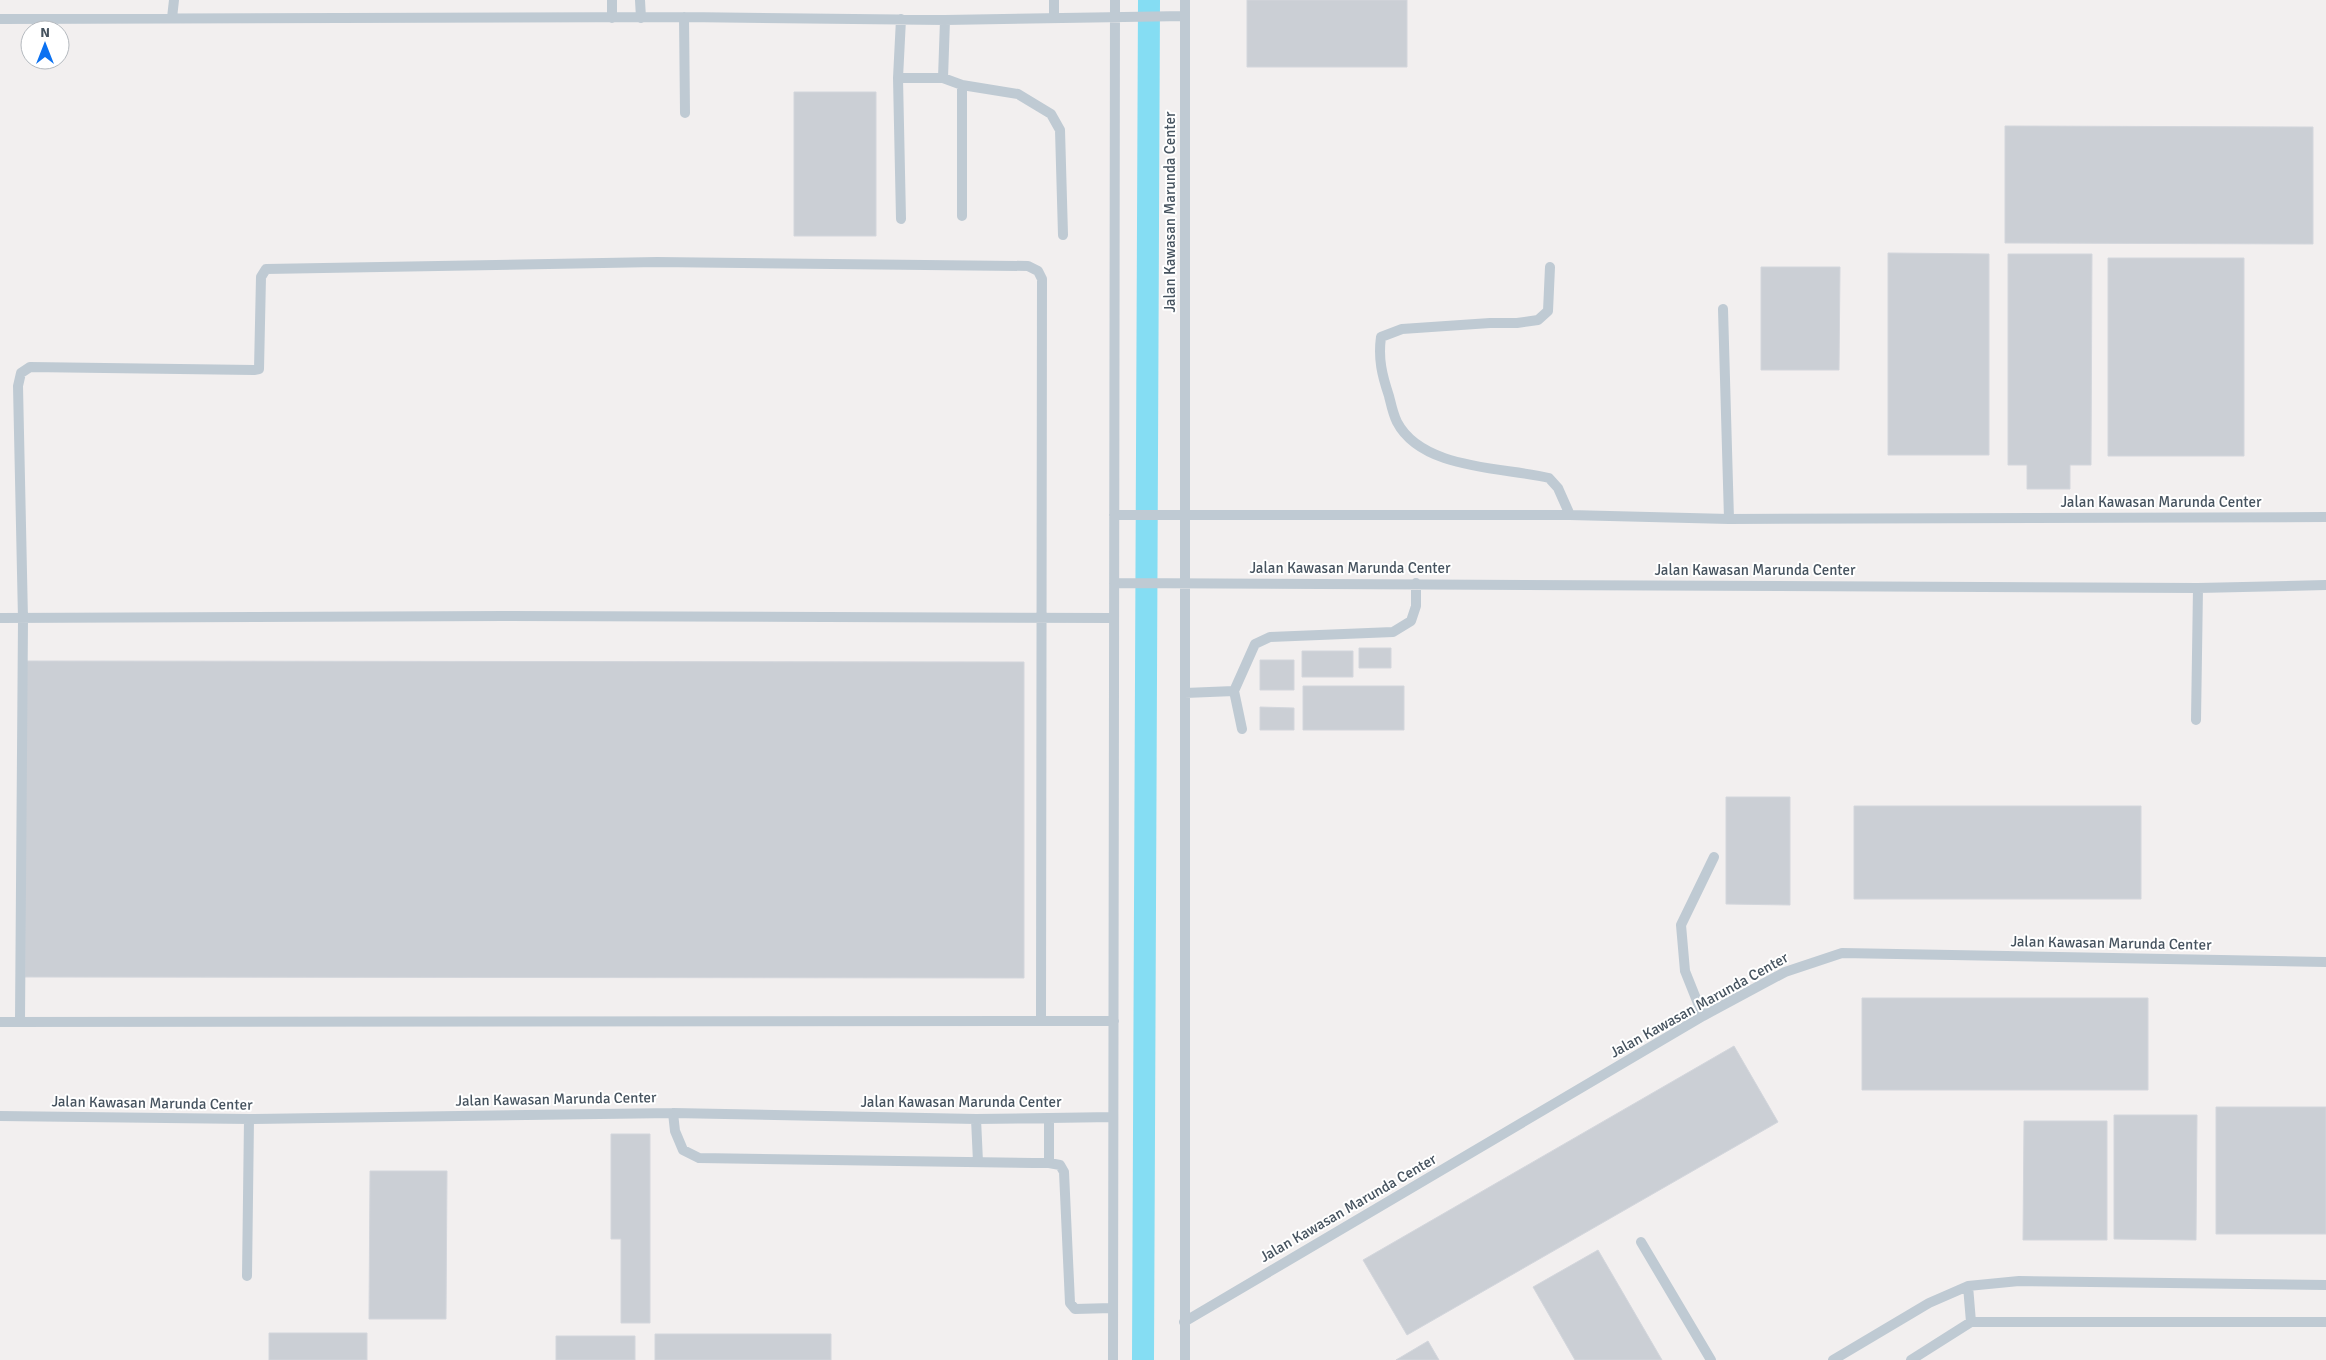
<svg xmlns="http://www.w3.org/2000/svg" width="2326" height="1360" viewBox="0 0 2326 1360" font-family="Signika,sans-serif">
  <style>
    .lines { fill: none; stroke-linecap: round; stroke-linejoin: round }
    .canal { stroke: #85ddf3; stroke-width: 22 }
    .building { fill: #cbcfd5; stroke: #d3d6dc }
    .service { stroke: #bfcad3; stroke-width: 10 }
    .labels { text-anchor: middle; stroke-width: 4; stroke-linejoin: round; paint-order: stroke }
    .street-label { font-size: 15px; fill: #46535f; stroke: #fff }
  </style>
  <rect width="100%" height="100%" fill="#f2efef"/>
  <g class="lines">
    <path class="canal" d="M1143 1360 1149 0"/>
  </g>
  <path class="building" d="M1247 0H1407V67H1247Z
    M794 92H876V236H794Z
    M2005 126 2313 127V244L2005 243Z
    M1888 253 1989 254V455H1888Z
    M2008 254H2092L2091 465H2070V489H2027V465H2008Z
    M2108 258H2244V456H2108Z
    M1761 267H1840L1839 370H1761Z
    M1359 648H1391V668H1359Z
    M1302 651H1353V677H1302Z
    M1260 660H1294V690H1260Z
    M25 661 1024 662V978L25 977Z
    M1303 686H1404V730H1303Z
    M1260 707 1294 708V730H1260Z
    M1726 797H1790V905L1726 904Z
    M1854 806H2141V899H1854Z
    M1862 998H2148V1090H1862Z
    M1734 1046 1778 1122 1407 1335 1363 1260Z
    M2216 1107H2326V1234H2216Z
    M2114 1115H2197L2196 1240 2114 1239Z
    M2024 1121H2107V1240H2023Z
    M611 1134H650V1323H621V1239H611Z
    M370 1171H447L446 1319H369Z
    M1598 1250 1662 1360H1575L1533 1287Z
    M269 1333H367V1360H269Z
    M655 1334H831V1360H655Z
    M556 1336H635V1360H556Z
    M1428 1341 1439 1360H1396Z"/>
  <g class="lines">
    <path class="service" d="M612 0V18
      M640 0 641 18
      M684 17 685 113
      M172 18 174 0
      M1054 18V0
      M0 19 684 17 945 20 1185 16
      M901 19 898 78 901 219
      M898 78H943L962 85V216
      M943 78 945 20
      M962 85 1018 94 1051 114 1060 130 1063 235
      M1550 267 1548 311 1538 320 1517 323H1490L1402 329 1381 337C1378 359 1382 375 1389 396 1391 404 1393 414 1397 422 1422 470 1503 467 1549 478L1558 488 1570 515
      M1723 309 1729 519
      M1114 515H1570L1729 519 2326 517
      M1114 583 2198 588 2326 585
      M0 618 504 616 1114 618
      M1234 691 1242 729
      M1185 693 1234 691 1255 644 1270 637 1393 632 1411 621 1416 606V583
      M2196 720 2198 588
      M1703 1016 1685 971 1681 925 1714 857
      M20 1021 23 619 18 386 21 373 30 367 254 370 259 369 261 277 266 269 657 262 1028 266 1038 271 1042 279 1041 1020
      M0 1022 1114 1021
      M673 1113 675 1131 683 1150 699 1158 1033 1163H1049V1118
      M0 1116 249 1119 673 1113 976 1119 1113 1117
      M976 1119 978 1162
      M1049 1163 1060 1165 1064 1172 1070 1303 1075 1309 1112 1308
      M1641 1242 1711 1360
      M247 1276 249 1119
      M1968 1286 1971 1322
      M1184 1322 1703 1016 1785 972 1842 953 2326 962
      M1113 1360 1115 0
      M1185 1360V0
      M1833 1360 1929 1303 1968 1286 2019 1281 2326 1285
      M1911 1360 1971 1322H2326"/>
  </g>
  <g class="labels">
    <g class="street-label">
      <text transform="translate(1170 212) rotate(-90)" y="5">Jalan Kawasan Marunda Center</text>
      <text x="2161" y="507">Jalan Kawasan Marunda Center</text>
      <text x="1350" y="573">Jalan Kawasan Marunda Center</text>
      <text x="1755" y="575">Jalan Kawasan Marunda Center</text>
      <text transform="translate(2111 943) rotate(1)" y="5">Jalan Kawasan Marunda Center</text>
      <text transform="translate(1699 1005) rotate(-29)" y="5">Jalan Kawasan Marunda Center</text>
      <text transform="translate(556 1099) rotate(-1)" y="5">Jalan Kawasan Marunda Center</text>
      <text x="961" y="1107">Jalan Kawasan Marunda Center</text>
      <text transform="translate(152 1103) rotate(1)" y="5">Jalan Kawasan Marunda Center</text>
      <text transform="translate(1348 1208) rotate(-30)" y="5">Jalan Kawasan Marunda Center</text>
    </g>
  </g>
  <g transform="translate(45 45)"><circle r="24" fill="#ffffff" stroke="#b5babf"/>
  <path d="M0-4L9 19L0 12L-9 19Z" fill="#0b71f1"/>
  <text y="-8" font-size="14" font-weight="bold" text-anchor="middle" fill="#46535f">N</text>
  </g>
</svg>
